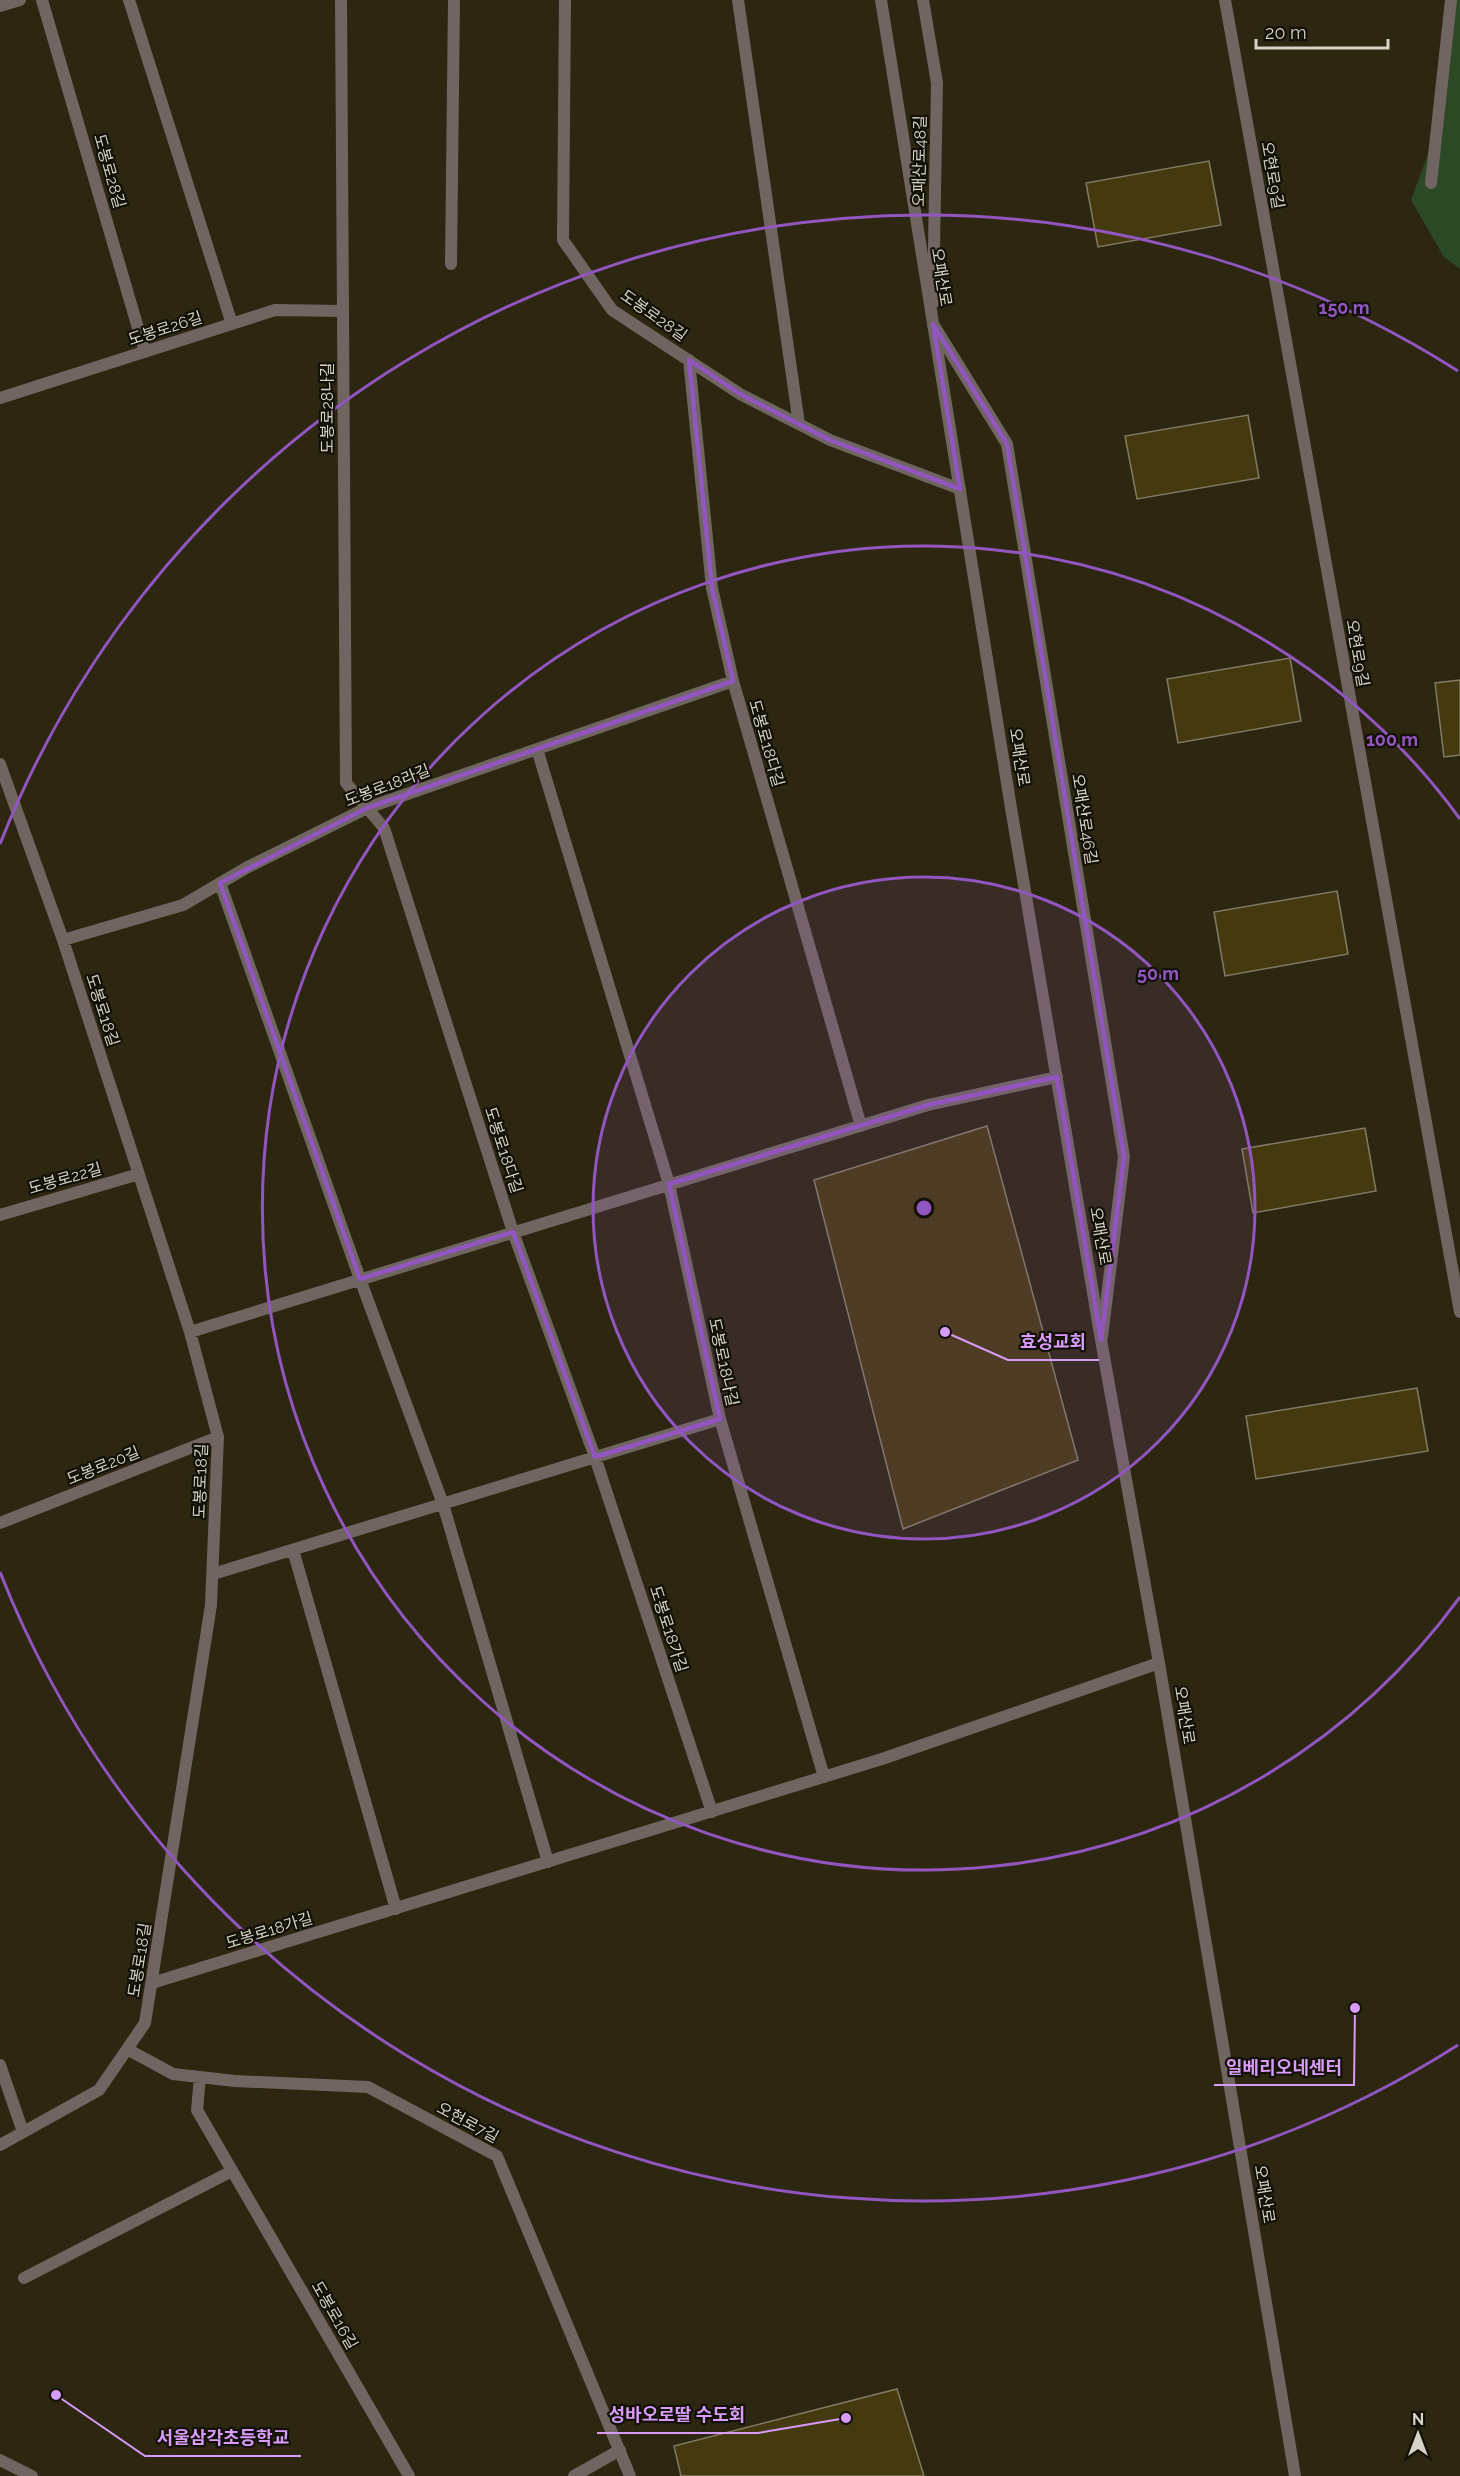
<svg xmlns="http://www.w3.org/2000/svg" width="1460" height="2476" viewBox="0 0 1460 2476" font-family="Raleway,'Noto Sans KR',sans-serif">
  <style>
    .green { fill: #2c4925 }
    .building { fill: #453910; stroke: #827b64; stroke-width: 1.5 }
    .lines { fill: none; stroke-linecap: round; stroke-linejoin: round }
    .minor { stroke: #716562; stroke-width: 12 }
    .tertiary { stroke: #716562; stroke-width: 12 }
    .marked { fill: none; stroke: #9256c1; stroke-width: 4.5; stroke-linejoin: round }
    .ring { fill: none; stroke: #9256c1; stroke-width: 3 }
    .labels { text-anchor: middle; stroke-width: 4.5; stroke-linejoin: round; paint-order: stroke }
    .street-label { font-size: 16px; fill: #d6d2c6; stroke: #131007 }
    .centre { fill: #9256c1; stroke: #131007; stroke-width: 3 }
    .ring-label { font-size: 18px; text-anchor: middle; font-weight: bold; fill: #9256c1; stroke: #131007; stroke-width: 4.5; stroke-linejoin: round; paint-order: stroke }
    .leader { fill: none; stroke: #d79bf9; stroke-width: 2 }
    .callout-dot { fill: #d79bf9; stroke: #131007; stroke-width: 2 }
    .callout-label { font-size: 18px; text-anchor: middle; font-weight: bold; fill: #d79bf9; stroke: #131007; stroke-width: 4.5; stroke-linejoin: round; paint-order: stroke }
  </style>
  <rect width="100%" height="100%" fill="#2d2712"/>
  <path class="green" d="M1450 0H1460V269L1444 257 1411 200 1441 119Z"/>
  <path class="building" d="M1209 161 1221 225 1098 247 1086 183Z
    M1248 415 1259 478 1137 499 1125 436Z
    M1290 658 1301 721 1178 743 1167 679Z
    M1460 680V755L1444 757 1435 683Z
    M1337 891 1348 954 1225 976 1214 912Z
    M987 1126 1078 1460 903 1529 814 1180Z
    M1365 1128 1376 1191 1253 1213 1242 1149Z
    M1417 1388 1428 1451 1256 1479 1246 1416Z
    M897 2389 924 2476H681L674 2446Z"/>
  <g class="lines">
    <path class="minor" d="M42 0 145 352
      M129 0 232 324
      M341 0 346 783 384 828 513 1232 595 1457 712 1812
      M565 0 563 240 612 310 740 394 830 440 960 489
      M738 0 799 424
      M923 0 937 83 933 303
      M1225 0 1460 1312
      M0 6 20 0
      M1431 183 1451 0
      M451 264 454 0
      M933 324 1007 444 1124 1157 1102 1337
      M689 360 712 588 733 681 861 1126
      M0 398 275 310 343 311
      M537 749 669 1184 720 1419 824 1777
      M0 764 63 940 190 1332 218 1437 211 1605 145 2023 99 2090 0 2145
      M220 883 360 1279 443 1504 548 1862
      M63 940 183 905 246 868 367 808 733 681
      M0 1215 139 1174
      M190 1332 928 1105 1057 1077
      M0 1523 218 1437
      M293 1550 396 1909
      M213 1574 720 1419
      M152 1983 882 1759 1159 1663
      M127 2049 173 2074 235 2081 368 2087 497 2156 630 2476
      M0 2065 23 2132
      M200 2077 197 2110 409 2476
      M24 2278 232 2171
      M0 2460 32 2476
      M574 2476 620 2450"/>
    <path class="tertiary" d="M881 0 1011 808 1101 1340 1159 1663 1295 2476"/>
  </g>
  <path class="marked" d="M933 324 1007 444 1124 1157 1101 1340 1057 1077 928 1105 669 1184 720 1419 595 1457 513 1232 360 1279 220 883 367 808 733 681 712 588 689 360 740 394 830 440 960 489Z"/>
  <circle cx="924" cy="1208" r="331" fill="#9256c1" fill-opacity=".12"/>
  <g class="ring">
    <circle cx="924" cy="1208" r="331"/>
    <path d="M1460 1597A662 662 0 1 1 1460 819"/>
    <path d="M1458 2045A993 993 0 0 1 0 1572M0 844A993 993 0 0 1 1458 371"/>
  </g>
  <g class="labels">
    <g class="street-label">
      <text transform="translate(919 161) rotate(-89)" y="6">오패산로48길</text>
      <text transform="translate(110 171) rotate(74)" y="6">도봉로28길</text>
      <text transform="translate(1273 175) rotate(80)" y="6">오현로9길</text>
      <text transform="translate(942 277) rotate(81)" y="6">오패산로</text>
      <text transform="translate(654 315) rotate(35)" y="6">도봉로28길</text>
      <text transform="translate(165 328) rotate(-18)" y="6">도봉로26길</text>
      <text transform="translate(327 408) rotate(-90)" y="6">도봉로28나길</text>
      <text transform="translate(1358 653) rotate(80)" y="6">오현로9길</text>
      <text transform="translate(767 743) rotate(74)" y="6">도봉로18다길</text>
      <text transform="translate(1020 757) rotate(81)" y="6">오패산로</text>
      <text transform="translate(387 785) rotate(-21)" y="6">도봉로18라길</text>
      <text transform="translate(1085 819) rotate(81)" y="6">오패산로46길</text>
      <text transform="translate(103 1010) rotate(72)" y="6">도봉로18길</text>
      <text transform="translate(504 1150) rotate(72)" y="6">도봉로18다길</text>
      <text transform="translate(65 1178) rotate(-16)" y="6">도봉로22길</text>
      <text transform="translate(1101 1236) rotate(80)" y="6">오패산로</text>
      <text transform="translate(724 1362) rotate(78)" y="6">도봉로18나길</text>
      <text transform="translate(103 1465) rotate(-22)" y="6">도봉로20길</text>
      <text transform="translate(200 1481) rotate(-88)" y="6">도봉로18길</text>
      <text transform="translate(669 1629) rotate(72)" y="6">도봉로18가길</text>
      <text transform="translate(1185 1715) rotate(81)" y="6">오패산로</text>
      <text transform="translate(269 1930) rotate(-17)" y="6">도봉로18가길</text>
      <text transform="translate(139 1960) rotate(-81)" y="6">도봉로18길</text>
      <text transform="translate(468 2122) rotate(28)" y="6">오현로7길</text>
      <text transform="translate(1265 2194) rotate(81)" y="6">오패산로</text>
      <text transform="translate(335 2315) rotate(60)" y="6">도봉로16길</text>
    </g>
  </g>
  <circle cx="924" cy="1208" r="9" class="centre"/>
  <g class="ring-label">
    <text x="1344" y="314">150 m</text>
    <text x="1392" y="746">100 m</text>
    <text x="1158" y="980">50 m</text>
  </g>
  <path class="leader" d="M945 1332L1008 1360H1099M1355 2008L1354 2085H1214M846 2418L758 2433H597M56 2395L145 2456H301"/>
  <g class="callout-dot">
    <circle cx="945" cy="1332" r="6"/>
    <circle cx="1355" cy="2008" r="6"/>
    <circle cx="846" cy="2418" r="6"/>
    <circle cx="56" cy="2395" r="6"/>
  </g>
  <g class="callout-label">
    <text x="1053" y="1348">효성교회</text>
    <text x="1284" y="2074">일베리오네센터</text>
    <text x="677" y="2421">성바오로딸 수도회</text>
    <text x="223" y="2444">서울삼각초등학교</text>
  </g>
  <g transform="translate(1418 2434)" stroke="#131007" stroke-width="4.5" paint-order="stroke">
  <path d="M0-4.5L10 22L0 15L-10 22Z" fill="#d6d2c6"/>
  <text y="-9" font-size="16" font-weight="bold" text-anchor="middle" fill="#d6d2c6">N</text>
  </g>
  <path d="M1256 39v9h132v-9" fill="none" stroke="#d6d2c6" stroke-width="3"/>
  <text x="1265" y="39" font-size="18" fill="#d6d2c6" stroke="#131007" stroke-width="4.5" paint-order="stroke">20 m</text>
</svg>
